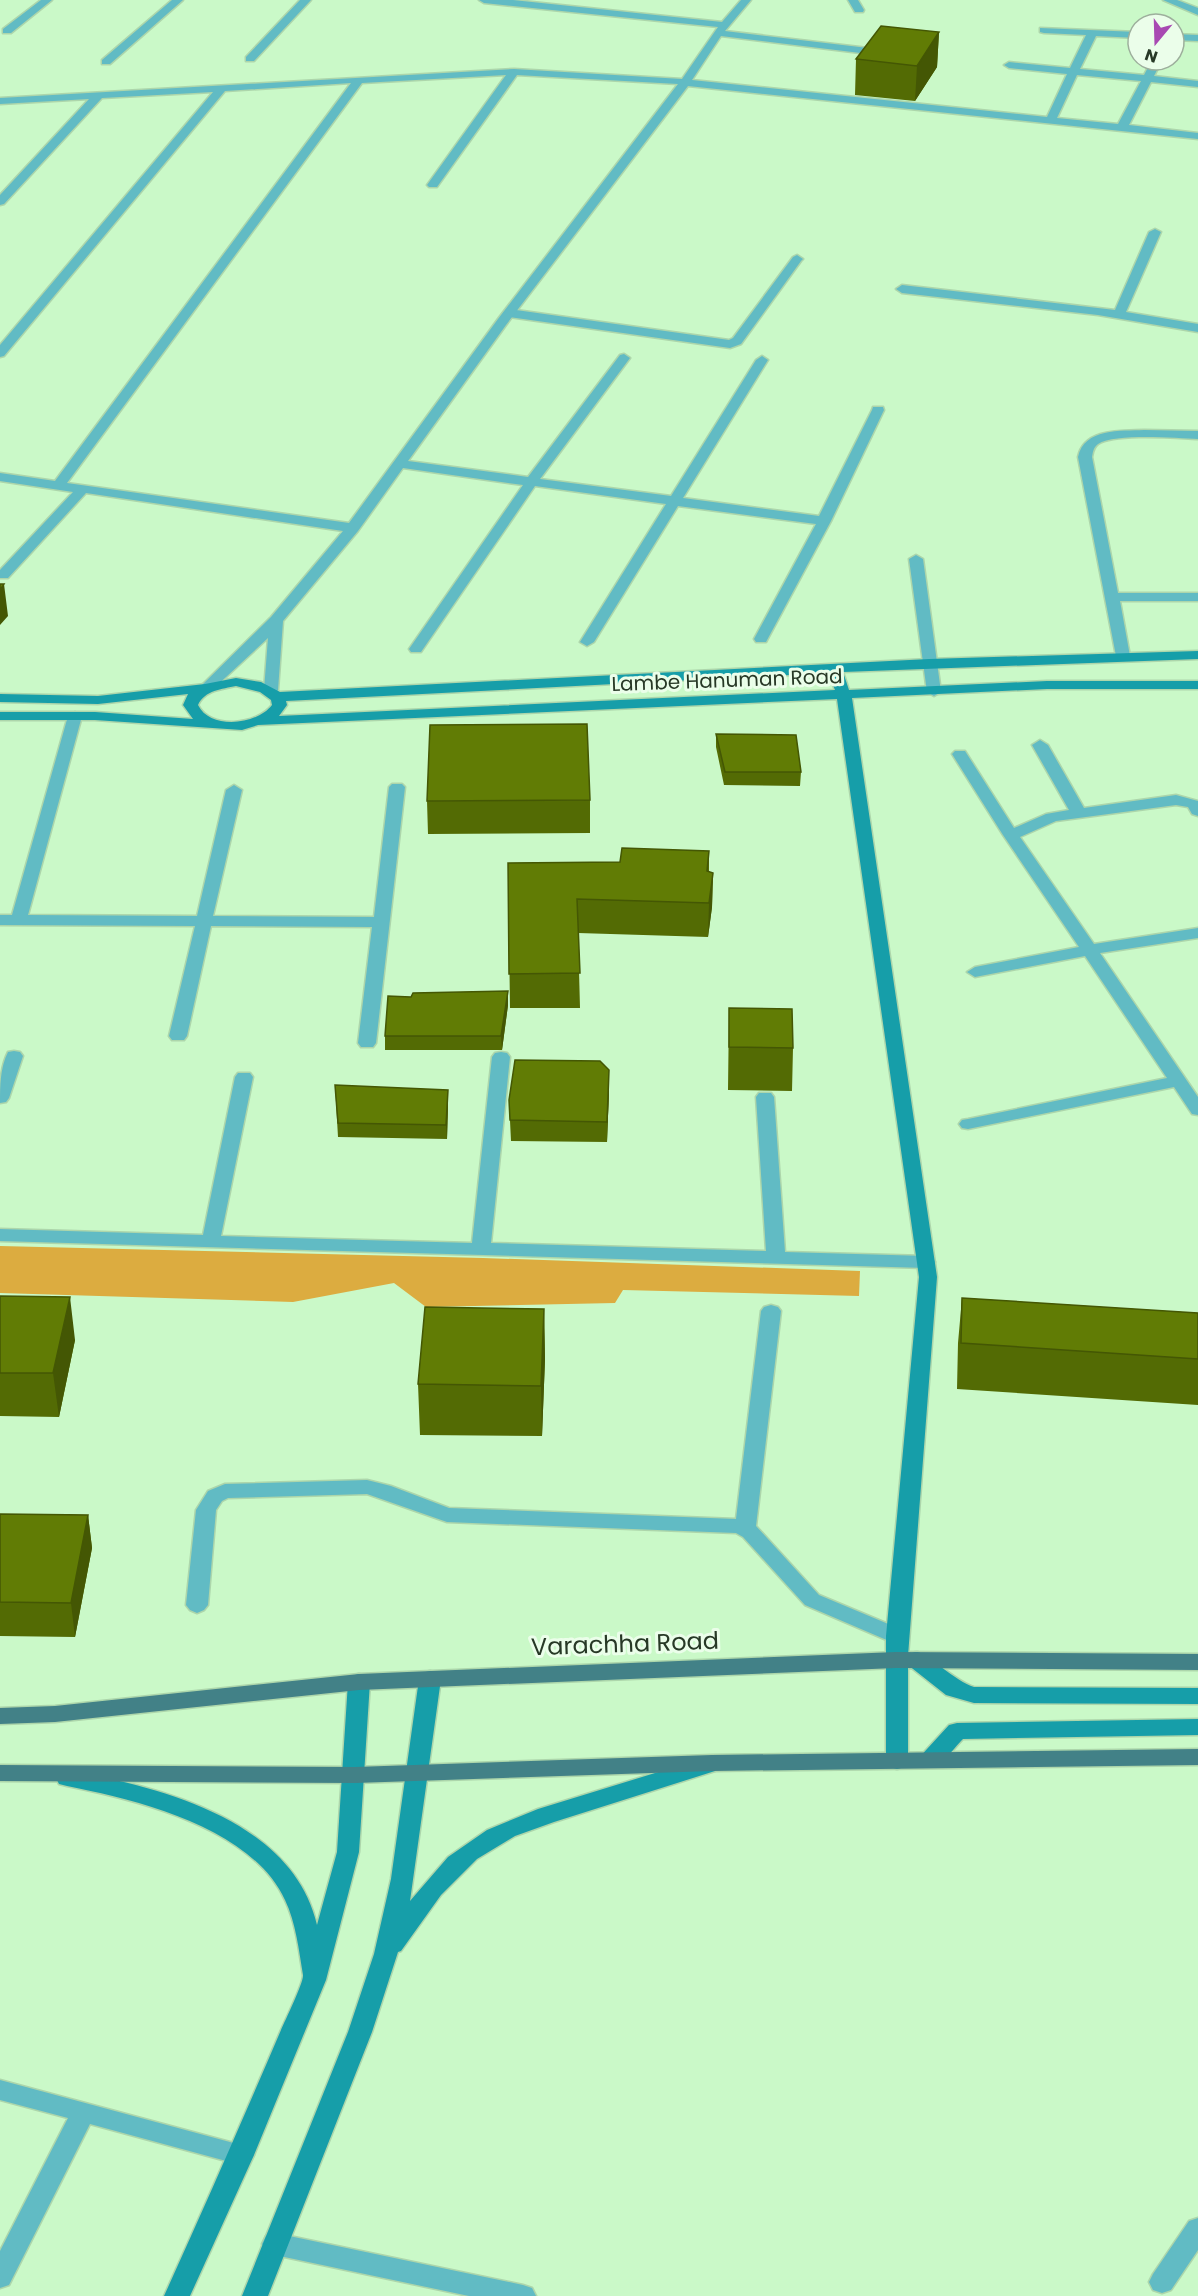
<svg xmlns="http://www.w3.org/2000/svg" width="1198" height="2296" viewBox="0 0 1198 2296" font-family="Poppins,sans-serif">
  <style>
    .forest { fill: #dcac40 }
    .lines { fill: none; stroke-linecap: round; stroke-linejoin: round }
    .lane-casing { stroke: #add6ab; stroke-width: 3 }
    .street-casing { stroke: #add6ab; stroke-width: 3 }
    .secondary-casing { stroke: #add6ab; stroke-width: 3 }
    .primary-casing { stroke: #add6ab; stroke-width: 3 }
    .lane { fill: #61bbc4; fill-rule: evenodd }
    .street { fill: #61bbc4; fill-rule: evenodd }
    .secondary { fill: #169ea9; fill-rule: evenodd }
    .primary { fill: #428187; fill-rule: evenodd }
    .wall { fill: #536b04 }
    .shaded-wall { fill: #445704 }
    .building { fill: #617c05; stroke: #445704; stroke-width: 1.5 }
    .labels { text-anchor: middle; stroke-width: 6; stroke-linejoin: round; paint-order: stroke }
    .street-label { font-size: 20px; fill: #273926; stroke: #ebfeea }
    .near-street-label { font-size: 24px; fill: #273926; stroke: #ebfeea }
  </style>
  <rect width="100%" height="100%" fill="#caf9c8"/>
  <path class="forest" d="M0 1246 483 1258 860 1271 859 1296 623 1290 615 1303 426 1307 394 1283 293 1302 0 1293Z"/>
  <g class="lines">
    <defs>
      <path id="lane" d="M1155 229 1161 232 1126 312 1198 324V332L1098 315 902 293 896 289 902 285 1115 310 1149 232Z
        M797 255 803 259 801 261 741 344 730 348 509 317 503 313 509 309 729 340 733 338 793 257Z
        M1144 430 1198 431V439C1176 438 1115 433 1098 444 1093 448 1093 452 1092 457L1118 593H1198V601H1120L1130 656 1123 660 1116 656 1078 457C1084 428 1121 431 1144 430Z
        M916 555 923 559 941 692 934 696 927 692 909 559Z
        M1040 740 1048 745 1084 808 1176 795 1198 801V816L1192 814 1188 807 1176 805 1056 821 1020 837 1094 944 1198 928V938L1100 953 1198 1097V1115L1192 1114 1174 1087 968 1129 962 1128 959 1124 962 1120 968 1119 1167 1078 1085 956 975 977 967 972 975 967 1079 947 1003 835 952 754 955 751H965L1014 828 1046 814 1069 810 1032 745Z
        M771 1305 778 1307 781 1311 756 1526 819 1595 905 1631 908 1636 905 1641 897 1644 889 1641 805 1605 743 1537 736 1533 447 1522 367 1494 228 1498 222 1501 216 1510 208 1605 204 1610 197 1613 190 1610 186 1605 196 1510 208 1491 225 1484 367 1480 391 1486 449 1508 736 1519 761 1311 764 1307Z
        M1198 2218V2250L1171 2290 1162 2293 1153 2290 1149 2282 1153 2274 1189 2221Z"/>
      <path id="street" d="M41 0H52L11 33H3V29Z
        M172 0H183L110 64H102V60Z
        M300 0H311L254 61H246V57Z
        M479 0H513L722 22 741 0H751L725 31 885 50 890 53 885 56 721 36 692 80 1047 117 1067 74 1009 68 1004 65 1009 62 1070 68 1086 35 1044 33 1040 32V28L1138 32V38L1096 36 1080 69 1144 75 1152 60H1162L1154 76 1198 81V87L1151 82 1129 125 1198 133V139L688 86 506 325 408 461 528 477 620 355 624 354 630 358 540 479 671 496 756 360 762 356 768 360 683 498 819 516 872 410 873 407H883L884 410 831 521 766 642H756L754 639 816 524 678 506 594 642 587 646 580 642 666 504 535 486 421 652H411L409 649 523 485 403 468 358 531 283 621 278 690 276 693 271 694 264 690 268 638 212 690 207 691 200 687 271 617 343 531 86 493 8 578H0V570L73 492 0 481V473L55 481 351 83 225 91 4 356 0 357V345L213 92 102 98 4 204 0 205V195L89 99 0 104V98L514 69 682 79 718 27 484 3ZM506 75 427 185 429 187H437L517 75 678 84 498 319 349 523 67 483 362 83ZM1077 75 1141 81 1118 124 1057 118Z
        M848 0H858L864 10 863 12H855Z
        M1163 0H1177L1198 8V15Z
        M1174 34 1198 35V41L1174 40Z
        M75 712 82 716 28 915 197 916 226 790 234 785 242 790 213 916 374 917 389 787 392 784H402L405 787 376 1043 373 1047H361L358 1043 372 927 211 926 187 1036 184 1040H172L169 1036 195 926 0 925V915H12L68 716Z
        M14 1051 20 1052 23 1056 9 1098 6 1102 0 1103C0 1086 0 1068 8 1052Z
        M501 1052 507 1053 510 1057 491 1243 766 1251 756 1097 759 1093H771L774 1097 785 1252 926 1256 933 1258 935 1262 933 1266 926 1268 0 1241V1229L203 1235 235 1077 238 1073H250L253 1077 221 1236 472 1243 492 1057 495 1053Z
        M0 2080 241 2145 250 2148 254 2155 250 2162 241 2165 90 2124 9 2285 0 2288V2251L68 2118 0 2100Z
        M275 2233 523 2285 532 2288 536 2296H469L275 2255 266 2252 262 2244 266 2236Z"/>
      <path id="secondary" d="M1198 651V659L843 672 849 690 1047 681H1198V689H1047L852 698 937 1277 908 1656C910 1654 913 1652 917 1652 927 1653 956 1682 974 1687L1198 1688V1704L974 1703 946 1695 908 1665V1761L905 1767 897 1769 889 1767 886 1761V1636L919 1277 837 699 258 725 242 730 95 720H0V712H95L193 719 183 705 188 694 98 704 0 702V694L98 696 205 684 236 678 261 682 280 692 929 659ZM828 673 835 690 279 716 287 705 286 701ZM236 686 260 692 271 700 272 705C257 725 210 730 198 705 205 690 222 689 236 686Z
        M430 1671 438 1673 441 1679 410 1901 448 1857 487 1830 538 1809 707 1757 715 1759 718 1765 715 1771 554 1822 515 1836 477 1859 441 1895 401 1951 398 1952 372 2032 268 2296H242L348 2032 374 1954 391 1879 419 1679 422 1673Z
        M359 1674 367 1676 370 1682 359 1852 326 1980 254 2155 190 2296H164C204 2208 243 2119 281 2030 285 2021 304 1982 303 1975 299 1951 296 1923 285 1900 252 1828 138 1800 67 1786L59 1784 56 1778 59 1772 67 1770C159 1787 292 1819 317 1925L337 1852 348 1682 351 1676Z
        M1198 1719V1735L963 1739C951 1751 938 1773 919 1767L916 1761 949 1725 957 1723Z"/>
      <path id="primary" d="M896 1652 1198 1654V1670L896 1668 359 1690 55 1722 0 1724V1708L55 1706 359 1674Z
        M1198 1749V1765L712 1771 355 1783 0 1781V1765L355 1767 712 1755Z"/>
    </defs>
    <use href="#lane" class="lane-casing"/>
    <use href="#street" class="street-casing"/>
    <use href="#secondary" class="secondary-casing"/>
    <use href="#primary" class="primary-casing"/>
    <use href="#lane" class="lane"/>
    <use href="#street" class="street"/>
    <use href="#secondary" class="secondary"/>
    <use href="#primary" class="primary"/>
  </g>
  <path class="wall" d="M939 32 937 67 915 101 855 95 856 59Z
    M716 734 801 772 800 786 724 785 716 747Z
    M590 800V833L428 834 427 801Z
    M709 851V872L713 873 712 907 708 937 578 933 580 1008H510L508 863 620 862Z
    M508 991V1005L502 1050H385V1036L411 997Z
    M729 1008 793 1048 792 1091 728 1090Z
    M335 1085 448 1104 447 1139 338 1137Z
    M609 1090 607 1142 511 1141 509 1100Z
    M0 1296 75 1340 59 1417 0 1416Z
    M962 1298 1198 1313V1405L957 1389 958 1343Z
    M544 1309 545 1359 542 1436 420 1435 418 1384Z
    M0 1514 88 1515 92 1548 75 1637 0 1636Z"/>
  <path class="shaded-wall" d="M939 32 937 67 915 101 917 66Z
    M4 584 8 616 0 625V590Z
    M713 873 712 907 708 937 709 903Z
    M508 991V1005L502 1050 501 1036Z
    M609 1070V1090L607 1142V1122Z
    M448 1090V1104L447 1139 446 1125Z
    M70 1297 75 1340 59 1417 53 1373Z
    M544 1309 545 1359 542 1436 541 1386Z
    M88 1515 92 1548 75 1637 71 1603Z"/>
  <path class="building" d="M881 26 939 32 917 66 856 59Z
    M0 584H4L0 590Z
    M587 724 590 800 427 801 430 725Z
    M716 734 796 735 801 772H725Z
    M622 848 709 851 707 871 713 873 709 903 577 899 580 973 509 974 508 863 620 862Z
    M508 991 501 1036H385L388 996 411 997 413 993Z
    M729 1008 792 1009 793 1048 729 1047Z
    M515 1060 600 1061 609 1070 607 1122 510 1120 509 1100Z
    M335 1085 448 1090 446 1125 338 1123Z
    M0 1296 70 1297 53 1373H0Z
    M962 1298 1198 1313V1359L961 1343Z
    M425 1307 544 1309 541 1386 418 1384Z
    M0 1514 88 1515 71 1603 0 1602Z"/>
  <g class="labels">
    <g class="street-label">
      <text transform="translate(727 680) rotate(-2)" y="7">Lambe Hanuman Road</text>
    </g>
    <g class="near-street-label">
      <text transform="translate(625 1644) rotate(-2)" y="8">Varachha Road</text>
    </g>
  </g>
  <g transform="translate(1156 42) rotate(199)"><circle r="28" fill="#ebfeea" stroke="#9daf9c" stroke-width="1.5"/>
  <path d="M0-4.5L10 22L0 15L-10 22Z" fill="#a849b2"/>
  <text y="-9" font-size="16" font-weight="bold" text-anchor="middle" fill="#273926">N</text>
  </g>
</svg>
